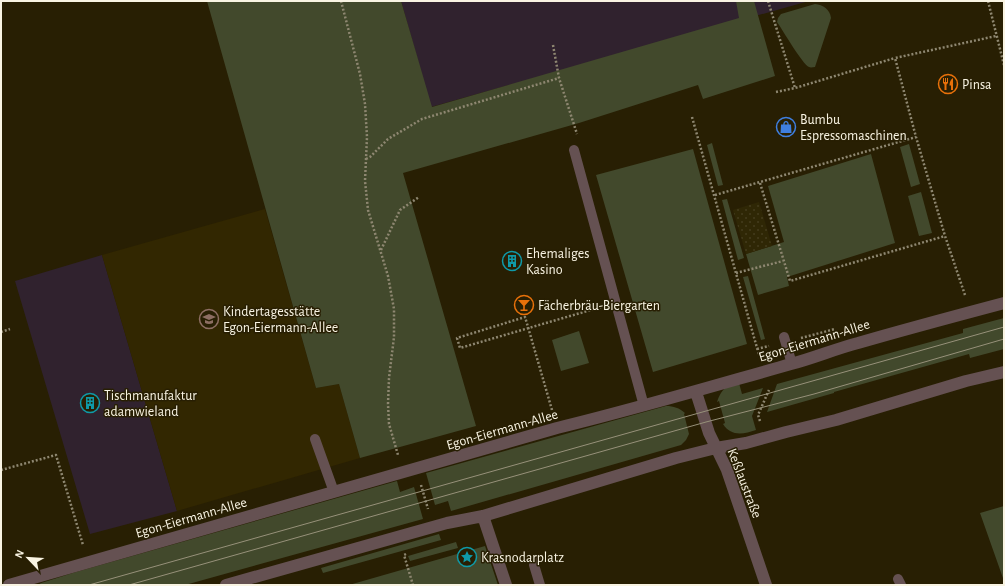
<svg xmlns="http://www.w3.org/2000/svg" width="1005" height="586" viewBox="0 0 1005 586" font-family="'Alegreya Sans',sans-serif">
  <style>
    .commercial { fill: #30222e }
    .built { fill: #322701 }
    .green { fill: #42492c }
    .sand { fill: url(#sand-dots) }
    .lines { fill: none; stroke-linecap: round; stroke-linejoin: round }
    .path { stroke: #8e8771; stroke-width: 2.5; stroke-dasharray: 2 2; stroke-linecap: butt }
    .service { stroke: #655152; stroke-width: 10 }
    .minor { stroke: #655152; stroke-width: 12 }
    .tram { stroke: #97917a; stroke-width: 1 }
    .labels { text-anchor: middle; stroke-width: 3; stroke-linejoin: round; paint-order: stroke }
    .poi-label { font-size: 14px; fill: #f9f4e3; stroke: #281f03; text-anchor: start }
    .street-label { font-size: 14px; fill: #f9f4e3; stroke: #281f03 }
  </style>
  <defs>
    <pattern id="sand-dots" width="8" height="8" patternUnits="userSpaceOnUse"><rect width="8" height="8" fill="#2f2705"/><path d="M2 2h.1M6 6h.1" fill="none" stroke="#443c1d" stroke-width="1.8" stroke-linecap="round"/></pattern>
  </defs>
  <rect width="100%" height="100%" fill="#281f03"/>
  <path class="commercial" d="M401 1H809L431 107Z
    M102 255 177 511 90 534 15 281Z"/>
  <path class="built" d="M265 209 316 388 339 384 360 458 177 511 102 255Z"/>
  <path class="green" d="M207 1H401L432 107 739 18 736 1H754L775 76 703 99 698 85 579 123 403 173 476 426 360 458 339 384 316 388Z
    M815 4C823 5 830 9 831 18L815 67C813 67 811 68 809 67 803 65 782 29 777 22L778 18 781 14Z
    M712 143 723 185 718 186 707 145Z
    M909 144 920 184 911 187 900 147Z
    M693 149 747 344 653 372 596 175Z
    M871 154 895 243 787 277 789 286 758 295 746 254 784 242 768 186Z
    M921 192 932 233 919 236 908 196Z
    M727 199 744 258 738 260 722 200Z
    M748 276 765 339 761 340 743 277Z
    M1004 318V349L970 358 969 354 834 392V393L767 412 777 384 963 333V329Z
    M579 331 589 363 561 371 552 340Z
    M739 383 742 394 763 388 752 416 756 430C744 434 731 437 723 424L725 423 719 401 717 402C722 388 725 387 739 383Z
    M666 406C674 406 679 408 685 413L684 414 689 434 686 440 681 445 451 511 448 501 435 505 426 473Z
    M397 481 400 492 414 487 423 519 185 585H38L41 583 76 572Z
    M1004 506V581L980 513Z
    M439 534 441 540 323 573 321 568Z
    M456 542 458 548 410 561 408 556Z
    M485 546 498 585H349Z"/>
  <path class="sand" d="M759 202 772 246 746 254 733 210Z"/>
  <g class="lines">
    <path class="path" d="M341 1 360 74 365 104 367 137 365 181 368 210 388 276 394 309V337L389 378 388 404 389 424 398 455
      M768 1 795 88
      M988 1 1004 65
      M553 45 559 78 577 134
      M776 92 795 88 895 58
      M692 117 759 355
      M366 159 370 157 388 139 422 119 559 78
      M760 183 790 281 945 236
      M715 195 916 137
      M381 250 400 210 419 197
      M736 273 783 261
      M965 295 945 236 916 137 895 58 996 36
      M1 332 10 329
      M801 338 835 329
      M757 349 769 346
      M552 410 528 327 525 317 457 338 460 348 601 307
      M760 421 758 415 769 390
      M1 470 56 455 83 545
      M421 485 428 509
      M406 554 404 555 413 585"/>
    <path class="service" d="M574 150 644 406
      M784 337 792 364
      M315 439 334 492
      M536 559 534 565 540 585
      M898 579 901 585"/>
    <path class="minor" d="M696 392 709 433 727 470 766 585
      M483 516 506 585
      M9 585 557 428C636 409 713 386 791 364 814 358 835 349 858 343 906 329 955 316 1004 303
      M226 585 447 523 483 516 676 458 716 448 746 443 786 432 836 420 966 381 1004 372"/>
    <path class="tram" d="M89 585 1004 327
      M129 585 706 422 814 394 1004 339"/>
  </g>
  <defs>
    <symbol id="restaurant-ring" viewBox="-11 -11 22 22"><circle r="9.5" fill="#281f03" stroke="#e8710a" stroke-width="1.5"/><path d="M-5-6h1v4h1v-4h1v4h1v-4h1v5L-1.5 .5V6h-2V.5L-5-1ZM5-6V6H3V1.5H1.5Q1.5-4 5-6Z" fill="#e8710a"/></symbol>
    <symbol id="shop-ring" viewBox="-11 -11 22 22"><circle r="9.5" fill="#281f03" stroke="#3f7fe0" stroke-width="1.5"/><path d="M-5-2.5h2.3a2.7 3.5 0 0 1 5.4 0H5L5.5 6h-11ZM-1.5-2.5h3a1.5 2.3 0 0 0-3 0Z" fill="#3f7fe0"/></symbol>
    <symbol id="building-ring" viewBox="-11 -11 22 22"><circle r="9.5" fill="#281f03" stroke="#0f9aa8" stroke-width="1.5"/><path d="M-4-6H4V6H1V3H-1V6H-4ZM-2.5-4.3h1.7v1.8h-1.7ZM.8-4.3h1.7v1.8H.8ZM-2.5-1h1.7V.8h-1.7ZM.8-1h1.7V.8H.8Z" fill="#0f9aa8"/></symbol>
    <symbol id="bar-ring" viewBox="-11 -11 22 22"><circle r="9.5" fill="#281f03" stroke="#e8710a" stroke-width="1.5"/><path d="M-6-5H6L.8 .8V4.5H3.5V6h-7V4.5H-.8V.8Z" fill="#e8710a"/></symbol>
    <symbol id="school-ring" viewBox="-11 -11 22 22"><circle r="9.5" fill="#281f03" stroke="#8d6e63" stroke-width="1.5"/><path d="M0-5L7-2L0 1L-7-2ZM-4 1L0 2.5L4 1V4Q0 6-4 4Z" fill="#8d6e63"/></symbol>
    <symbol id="sight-ring" viewBox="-11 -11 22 22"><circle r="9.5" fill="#281f03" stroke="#0f9aa8" stroke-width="1.5"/><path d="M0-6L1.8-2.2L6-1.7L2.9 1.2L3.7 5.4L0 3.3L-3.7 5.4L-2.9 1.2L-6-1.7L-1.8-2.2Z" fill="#0f9aa8"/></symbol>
  </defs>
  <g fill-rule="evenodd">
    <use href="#restaurant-ring" x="937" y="73" width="22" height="22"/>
    <use href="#shop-ring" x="775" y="116" width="22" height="22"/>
    <use href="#building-ring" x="501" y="250" width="22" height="22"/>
    <use href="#bar-ring" x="513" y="294" width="22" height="22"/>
    <use href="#school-ring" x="198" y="308" width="22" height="22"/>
    <use href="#building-ring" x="79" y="392" width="22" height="22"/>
    <use href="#sight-ring" x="456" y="546" width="22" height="22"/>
  </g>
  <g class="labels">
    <g class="poi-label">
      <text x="962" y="89">Pinsa</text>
      <text x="800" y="124">Bumbu<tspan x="800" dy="16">Espressomaschinen</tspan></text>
      <text x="526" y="258">Ehemaliges<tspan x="526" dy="16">Kasino</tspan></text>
      <text x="538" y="310">Fächerbräu-Biergarten</text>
      <text x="223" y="316">Kindertagesstätte<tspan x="223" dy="16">Egon-Eiermann-Allee</tspan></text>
      <text x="104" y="400">Tischmanufaktur<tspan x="104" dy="16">adamwieland</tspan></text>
      <text x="481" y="562">Krasnodarplatz</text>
    </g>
    <g class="street-label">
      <text transform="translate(814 340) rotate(-17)" y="5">Egon-Eiermann-Allee</text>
      <text transform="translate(502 429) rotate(-16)" y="5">Egon-Eiermann-Allee</text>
      <text transform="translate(745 483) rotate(69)" y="5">Keßlaustraße</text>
      <text transform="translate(191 517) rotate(-16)" y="5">Egon-Eiermann-Allee</text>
    </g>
  </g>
  <rect width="1005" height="586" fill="none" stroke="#f9f4e3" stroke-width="4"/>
  <g transform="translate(28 558) rotate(295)" stroke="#281f03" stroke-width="3" paint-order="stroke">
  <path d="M0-3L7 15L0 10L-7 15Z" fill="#f9f4e3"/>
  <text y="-6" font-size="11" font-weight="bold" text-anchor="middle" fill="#f9f4e3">N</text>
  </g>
</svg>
